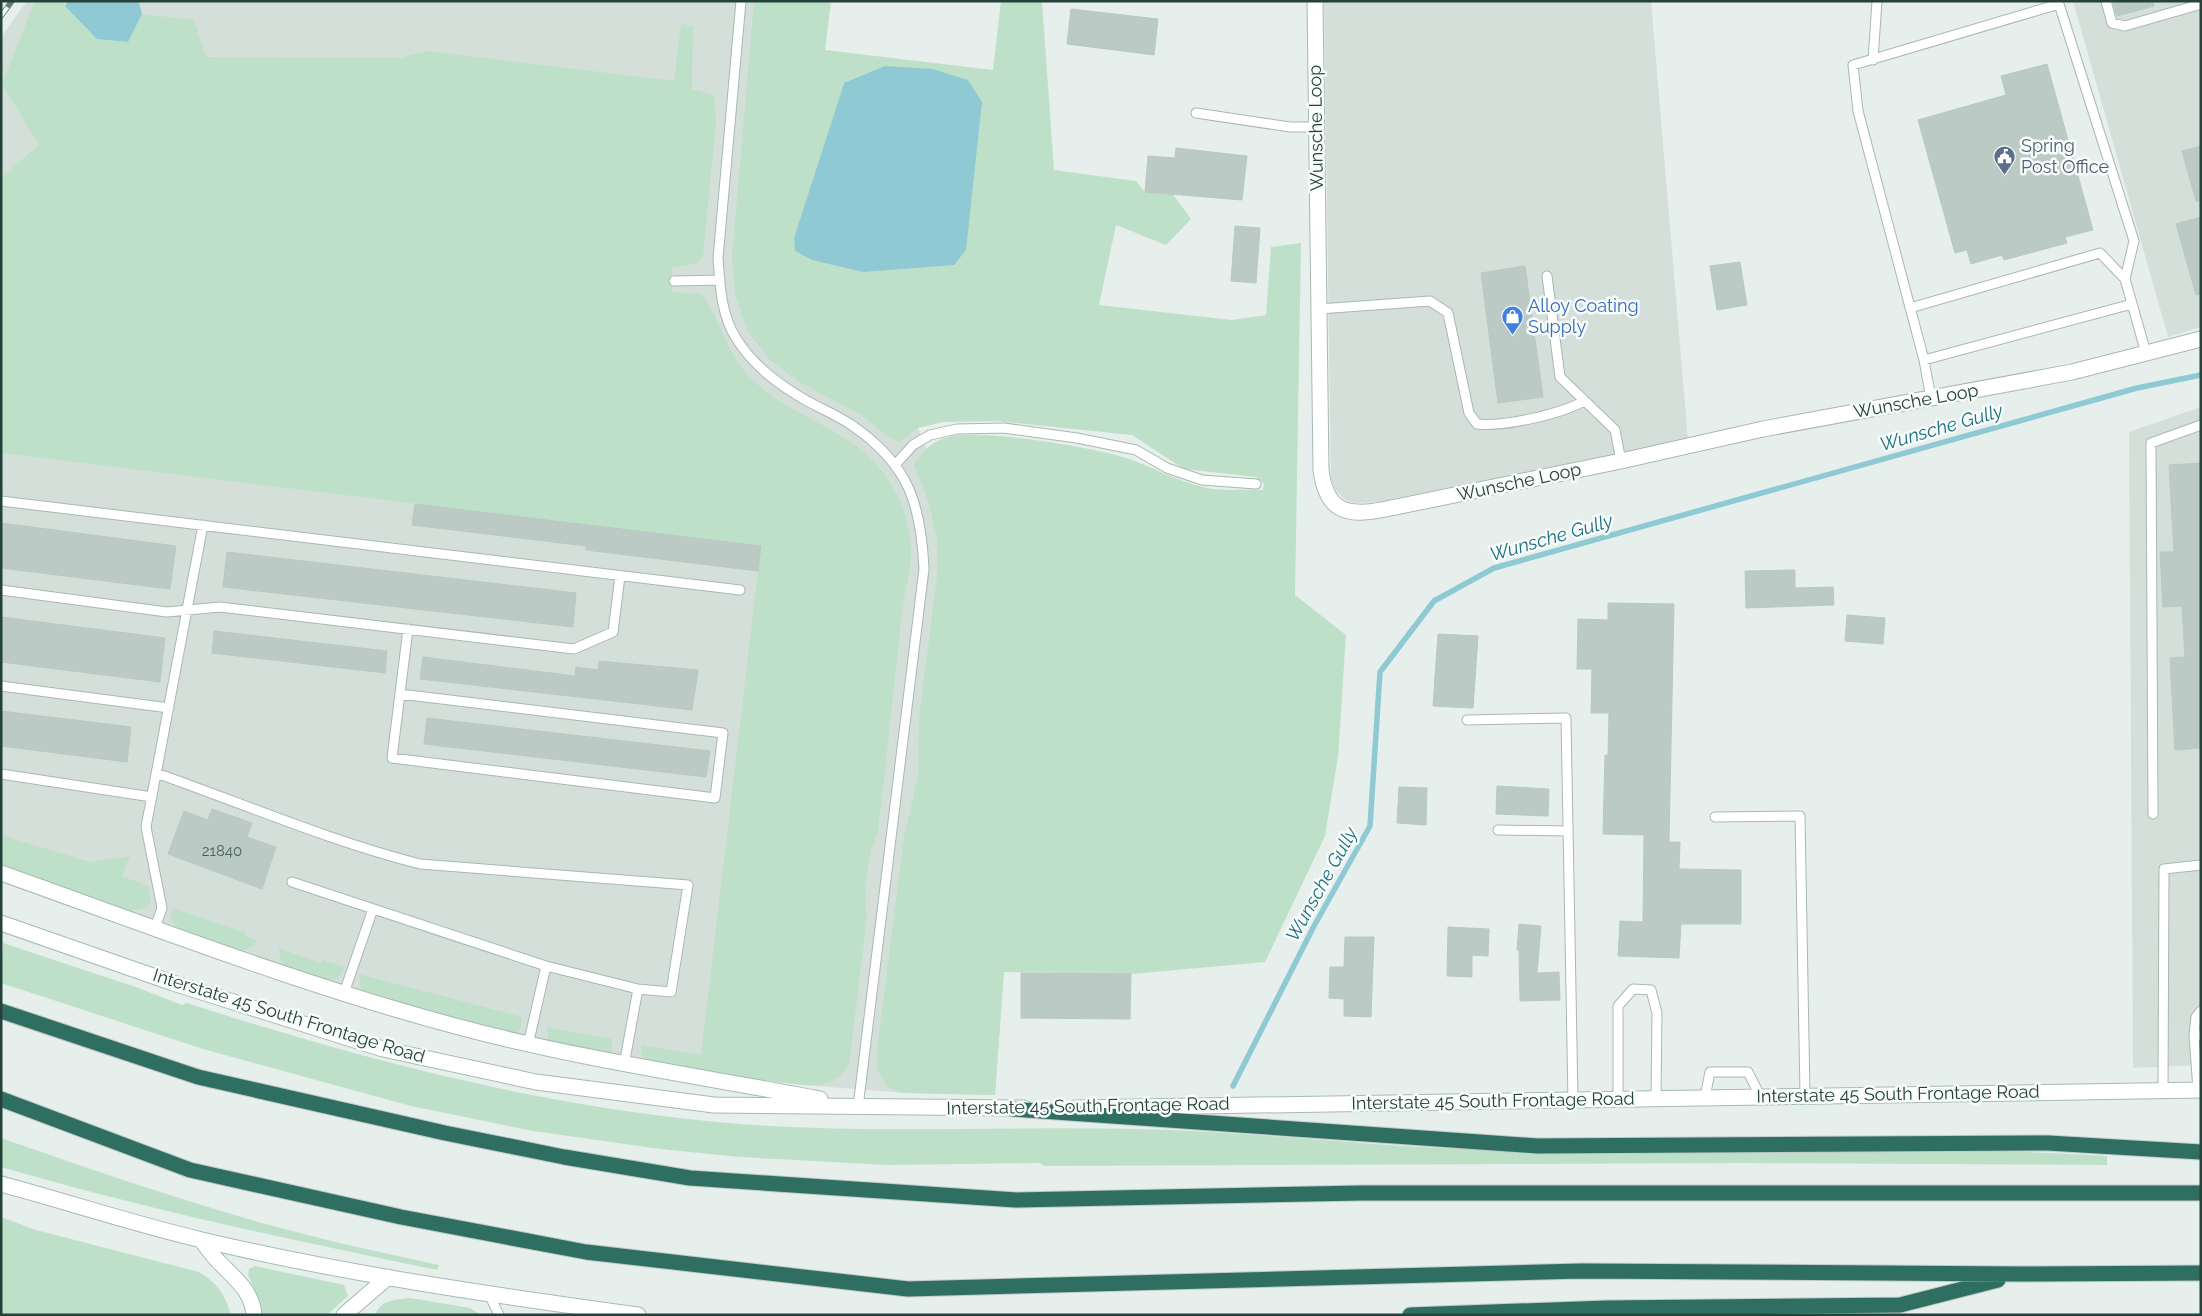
<svg xmlns="http://www.w3.org/2000/svg" width="2202" height="1316" viewBox="0 0 2202 1316" font-family="Raleway,sans-serif">
  <style>
    .built { fill: #d4dfda }
    .green { fill: #bfe0c8; fill-rule: evenodd }
    .water { fill: #8ec9d4 }
    .lines { fill: none; stroke-linecap: round; stroke-linejoin: round }
    .stream { stroke: #8ec9d4; stroke-width: 5.5 }
    .building { fill: #bbcac4; stroke: #b8c9c2 }
    .lane-casing { stroke: #a8b8b2; stroke-width: 11 }
    .street-casing { stroke: #a8b8b2; stroke-width: 17 }
    .secondary-casing { stroke: #a4bbb3; stroke-width: 17 }
    .highway-casing { stroke: #c2cac8; stroke-width: 17 }
    .lane { stroke: #fff; stroke-width: 9 }
    .street { stroke: #fff; stroke-width: 15 }
    .secondary { stroke: #fff; stroke-width: 15 }
    .highway { stroke: #2f6f62; stroke-width: 15 }
    .rail-casing { stroke: #5f7d75; stroke-width: 5.5 }
    .rail { stroke: #f7fbf9; stroke-width: 4; stroke-dasharray: 11; stroke-linecap: butt }
    .labels { text-anchor: middle; stroke-width: 5; stroke-linejoin: round; paint-order: stroke }
    .number-label { font-size: 15px; fill: #4a645c }
    .street-label { font-size: 18px; fill: #24423a; stroke: #f7fbf9 }
    .service-label { font-size: 18px; fill: #4e5e75; stroke: #f7fbf9; text-anchor: start }
    .shop-label { font-size: 18px; fill: #366cbe; stroke: #f7fbf9; text-anchor: start }
    .water-label { font-size: 19px; font-style: italic; fill: #1c6f80; stroke: #f7fbf9 }
  </style>
  <rect width="100%" height="100%" fill="#e6efeb"/>
  <path class="built" d="M27 1H794L906 399 954 516 1004 967 995 1095 905 1093 803 1085 699 1072 583 1052 422 1012 310 975 1 865V37Z
    M1324 1H1651L1688 440 1377 502 1355 503 1344 499 1336 491 1331 479Z
    M2073 1H2201V327L2168 337Z
    M2201 407V1065L2133 1068 2129 432Z"/>
  <path class="green" d="M35 1H61L97 39 127 42 142 14 194 20 206 57 399 58 428 51 674 81 681 24 693 26 692 89 714 95 716 123 703 256 698 263 672 268V292L701 294C722 320 726 354 751 378 799 426 860 425 897 494 905 509 909 531 911 548 912 566 907 583 904 600 901 614 900 628 899 642 891 704 887 767 878 829 877 837 873 844 871 851 867 870 863 899 867 918L849 1064C838 1083 824 1086 803 1085L699 1072 645 1060 641 1052V1045L701 1055 761 546 1 453V177L39 145 2 84Z
    M754 1H831L825 50 993 70 1001 1H1042L1054 170 1136 181 1145 192 1172 193 1191 219 1166 245 1116 225 1099 305 1232 320 1266 315 1271 247 1301 243 1295 595 1346 635 1338 757 1325 836 1265 962 1131 974 1004 972 995 1095 905 1093 887 1087 877 1070V1049L904 837 918 776 919 718 937 576V540L929 504 914 464C924 450 931 442 948 437 977 428 1102 448 1132 460 1156 469 1178 481 1203 487 1221 492 1244 489 1263 490L1264 484 1256 477 1184 469 1132 435 997 421 943 422 918 428 900 442 890 438 860 414 801 383 770 360 747 330 735 293 732 256ZM844 83 954 265 932 266 795 251 794 238Z
    M1 835 90 862 130 856 122 876 148 886 151 902 147 907 130 912 1 865Z
    M175 909 246 933 245 936 257 941 254 946 242 951 179 929 171 919V913Z
    M3 943 136 987 182 1005 187 1003C360 1059 535 1105 717 1122 856 1135 996 1126 1135 1129 1245 1131 1355 1145 1465 1149 1679 1157 1894 1142 2107 1156V1165L1745 1163 1045 1166 1039 1163 887 1165 740 1157 660 1149 533 1131 411 1106 203 1049 1 983Z
    M279 948 321 963 322 960 345 967C343 973 338 979 332 980 325 981 293 970 286 966 280 962 279 955 279 948Z
    M359 974 522 1017 521 1026 518 1033 511 1035 365 993 360 988Z
    M547 1027 612 1039V1053L608 1056 548 1041Z
    M1 1138C87 1168 174 1198 262 1223 320 1239 379 1252 439 1265L437 1270C291 1240 145 1209 1 1167Z
    M1 1217 36 1230 199 1272C217 1283 225 1294 231 1315H1Z
    M255 1266 344 1285 348 1296 327 1315H261L258 1298 248 1275 249 1269Z
    M410 1298 470 1308 481 1315H375C381 1299 396 1300 410 1298Z"/>
  <path class="water" d="M68 1H136L139 2 142 14 128 42 97 39 65 6Z
    M885 66 933 69 968 80 982 102 966 250 954 265 863 272 812 260 795 251 794 238 844 83Z"/>
  <g class="lines">
    <path class="stream" d="M1233 1086 1314 926 1370 826 1380 672 1434 601 1494 568 2137 388 2201 375"/>
  </g>
  <path class="building" d="M2113 1H2153L2154 6 2117 16Z
    M1071 9 1158 19 1154 55 1067 44Z
    M2047 64 2093 230 2065 237 2067 243 2004 260 2002 255 1971 264 1967 250 1955 253 1918 120 2006 95 2001 76Z
    M2201 146V201H2196L2182 151Z
    M1176 148 1247 156 1242 200 1145 192 1148 156 1175 158Z
    M2201 217V294L2196 295 2176 224Z
    M1235 226 1260 228 1256 283 1231 281Z
    M1740 262 1747 305 1717 310 1710 266Z
    M1525 266 1543 397 1498 403 1481 273Z
    M2201 463V748L2175 750 2170 658 2185 657 2182 606 2163 607 2160 552H2174L2169 465Z
    M415 504 761 546 758 571 586 550V546L412 525Z
    M1 523 176 546 170 589 1 568Z
    M227 552 576 593 573 627 223 587Z
    M1795 570V588L1833 587 1834 605 1746 608 1745 571Z
    M1608 603 1674 604 1669 842H1680L1679 869 1741 870V924H1681L1679 958 1618 956 1620 921 1643 922 1644 835 1603 834 1605 755H1608L1609 713H1591L1592 669H1577L1578 619 1608 620Z
    M1847 615 1885 618 1883 644 1845 641Z
    M1 617 165 638 160 682 1 662Z
    M214 631 387 651 385 673 212 653Z
    M1438 634 1478 636 1473 708 1433 706Z
    M423 657 575 676 576 667 598 670 599 661 698 670 692 710 420 679Z
    M1 711 131 727 127 762 1 746Z
    M427 718 710 751 706 777 424 744Z
    M1497 786 1549 789 1548 816 1496 814Z
    M1399 787 1427 788 1426 825 1397 823Z
    M212 809 252 823 247 837 276 847 262 889 168 854 184 811 208 820Z
    M1519 924 1541 926 1537 973 1559 972 1560 1000 1520 1001 1519 950H1517Z
    M1448 927 1489 929 1488 956 1472 955V977L1447 976Z
    M1345 937H1374L1371 1017 1344 1016V999L1329 998 1330 967H1344Z
    M1021 973 1131 974 1130 1019 1021 1018Z"/>
  <g class="lines">
    <defs>
      <path id="lane" d="M741 1 718 258C720 285 721 315 736 338 753 366 779 385 807 401 822 409 839 416 853 426 909 465 921 504 924 569L858 1107
        M2106 1 2112 23 2125 26 2201 4
        M1873 60 1877 1
        M1196 113 1290 127H1317
        M1547 276 1560 377 1615 430 1621 461
        M674 281 720 280
        M1910 308 2100 253 2125 279 2146 353
        M1319 309 1430 301 1448 313 1469 413 1477 424C1504 427 1561 414 1584 401
        M1924 360 2132 304
        M1931 398 1924 360 1858 111 1853 65 2059 4 2134 241 2125 279
        M895 465 913 445 930 435 957 429 1004 428 1077 438 1136 450 1167 468 1202 480 1256 484
        M1 501 740 590
        M1 590 167 612 220 607 574 649 613 632 620 576
        M1 686 169 708
        M400 694 723 733 715 798 392 758 408 629
        M1467 720 1566 718 1573 1100
        M156 773C244 804 330 841 420 864L688 885 671 992 638 989 546 966 292 882
        M1 774 152 797
        M2153 814 2151 443 2201 425
        M1715 817 1800 816 1805 1095
        M1498 830 1568 831
        M155 928 162 908 146 827 203 525
        M344 993 373 909
        M2194 1035 2196 1017 2201 1011
        M528 1045 546 966
        M624 1065 638 989
        M2163 1089 2164 869 2201 865
        M2198 1090 2194 1035H2201
        M1705 1097 1710 1072H1748L1760 1096
        M1618 1099V1006L1633 989 1651 990 1657 1013 1656 1098
        M489 1294 499 1315"/>
      <path id="street" d="M1315 1 1321 470C1326 509 1344 517 1381 510L1621 461 1763 429 2072 372 2201 339"/>
      <path id="secondary" d="M1 873C153 927 304 986 459 1027 578 1059 699 1076 820 1099
        M1 923 173 983 383 1049 536 1082 714 1105 1024 1108
        M1075 1108 2201 1090
        M1 1184C68 1202 134 1224 202 1240 345 1274 492 1295 638 1315
        M201 1240C207 1247 212 1255 218 1261 234 1278 252 1290 254 1315
        M344 1315 388 1277"/>
      <path id="highway" d="M1 1011 198 1077 445 1133 564 1157 690 1178 1016 1200 1361 1193H2201
        M1 1099 190 1170 401 1217 586 1252 908 1289 1581 1271 2019 1274 2201 1273
        M1013 1109 1537 1146 2048 1143 2201 1152
        M1410 1315 1607 1308 1900 1305 1998 1280"/>
    </defs>
    <use href="#lane" class="lane-casing"/>
    <use href="#street" class="street-casing"/>
    <use href="#secondary" class="secondary-casing"/>
    <use href="#highway" class="highway-casing"/>
    <use href="#lane" class="lane"/>
    <use href="#street" class="street"/>
    <use href="#secondary" class="secondary"/>
    <use href="#highway" class="highway"/>
    <defs>
      <path id="rail" d="M1 16 12 1"/>
    </defs>
    <use href="#rail" class="rail-casing"/>
    <use href="#rail" class="rail"/>
  </g>
  <defs>
    <symbol id="civic-pin" viewBox="-11 -11 22 30"><path d="M0 17L-7.5 6A9.5 9.5 0 1 1 7.5 6Z" fill="#5c6f8a" stroke="#f7fbf9"/><path d="M-.6-6.5H3V-4.5H.6V-3L4-1V1h2V6H-6V1h2V-1L-.6-3ZM-1.2 2.5V6h2.4V2.5Z" fill="#fff"/></symbol>
    <symbol id="shop-pin" viewBox="-11 -11 22 30"><path d="M0 17L-7.5 6A9.5 9.5 0 1 1 7.5 6Z" fill="#3f7fe0" stroke="#f7fbf9"/><path d="M-5-2.5h2.3a2.7 3.5 0 0 1 5.4 0H5L5.5 6h-11ZM-1.5-2.5h3a1.5 2.3 0 0 0-3 0Z" fill="#fff"/></symbol>
  </defs>
  <g fill-rule="evenodd">
    <use href="#civic-pin" x="1992" y="144" width="25" height="34"/>
    <use href="#shop-pin" x="1500" y="304" width="25" height="34"/>
  </g>
  <g class="labels">
    <g class="number-label">
      <text x="222" y="856">21840</text>
    </g>
    <g class="street-label">
      <text transform="translate(1316 128) rotate(-91)" y="6">Wunsche Loop</text>
      <text transform="translate(1916 401) rotate(-10)" y="6">Wunsche Loop</text>
      <text transform="translate(1519 482) rotate(-12)" y="6">Wunsche Loop</text>
      <text transform="translate(289 1016) rotate(17)" y="6">Interstate 45 South Frontage Road</text>
      <text transform="translate(1898 1094) rotate(-1)" y="6">Interstate 45 South Frontage Road</text>
      <text transform="translate(1493 1101) rotate(-1)" y="6">Interstate 45 South Frontage Road</text>
      <text transform="translate(1088 1106) rotate(-1)" y="6">Interstate 45 South Frontage Road</text>
    </g>
    <g class="service-label">
      <text x="2021" y="152">Spring<tspan x="2021" dy="21">Post Office</tspan></text>
    </g>
    <g class="shop-label">
      <text x="1528" y="312">Alloy Coating<tspan x="1528" dy="21">Supply</tspan></text>
    </g>
    <g class="water-label">
      <text transform="translate(1941 427) rotate(-16)" y="7">Wunsche Gully</text>
      <text transform="translate(1551 537) rotate(-16)" y="7">Wunsche Gully</text>
      <text transform="translate(1321 884) rotate(-61)" y="7">Wunsche Gully</text>
    </g>
  </g>
  <rect width="2202" height="1316" fill="none" stroke="#24423a" stroke-width="5"/>
</svg>
